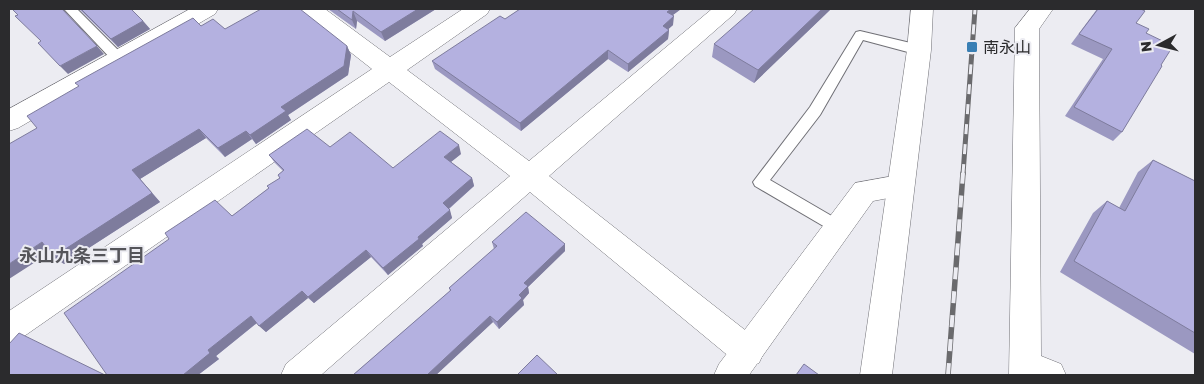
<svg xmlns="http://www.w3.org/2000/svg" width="1204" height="384" viewBox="0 0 1204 384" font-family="'Golos Text','Noto Sans JP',sans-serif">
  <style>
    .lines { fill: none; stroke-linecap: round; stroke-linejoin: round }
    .lane-casing { stroke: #707076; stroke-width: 2 }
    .street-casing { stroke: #707076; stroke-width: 1 }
    .secondary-casing { stroke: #707076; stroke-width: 1 }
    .lane { fill: #fff; fill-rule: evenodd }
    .street { fill: #fff; fill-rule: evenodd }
    .secondary { fill: #fff; fill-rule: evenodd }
    .rail-far1-casing { stroke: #6a6a6d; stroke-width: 5 }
    .rail-casing { stroke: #6a6a6d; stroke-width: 5.5 }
    .rail-far1 { stroke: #ececf2; stroke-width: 3; stroke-dasharray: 10; stroke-linecap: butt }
    .rail { stroke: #ececf2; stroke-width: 4; stroke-dasharray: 12; stroke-linecap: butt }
    .wall { fill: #9b98c1 }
    .shaded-wall { fill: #7e7c9d }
    .building { fill: #b4b1e0; stroke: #7e7c9d }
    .poi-dot { fill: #397fb4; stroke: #ececf2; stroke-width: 2 }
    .labels { text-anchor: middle; stroke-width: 4; stroke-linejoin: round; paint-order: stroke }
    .poi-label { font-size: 16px; fill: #2b2b2d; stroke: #ececf2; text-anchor: start }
    .neighbourhood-label { font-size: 18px; font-weight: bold; fill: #55555a; stroke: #ececf2 }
  </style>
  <rect width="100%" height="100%" fill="#ececf2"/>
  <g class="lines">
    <defs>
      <path id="lane" d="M64 9H77L123 55 125 58 123 61H113Z
        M860 31 919 45 925 50 919 55 863 40 820 115 770 180 842 222 845 227 842 232 837 234 755 186 753 182 810 107 856 32Z"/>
      <path id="street" d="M190 9H218L215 14 18 128 9 131V109Z
        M299 9H325L390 57 463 9H490L487 14 407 70 529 161 712 9H737L734 14 549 176 759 341 764 352 759 363 748 367 737 363 530 192 321 375H281L286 364 510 176 389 82 20 339 9 344V311L372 69 302 14Z
        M911 9H933L931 50 892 375H860L907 50Z
        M1030 9H1053L1039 29 1041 356 1061 364 1066 375H1009L1015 28Z"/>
      <path id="secondary" d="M899 175 909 178 913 186 909 194 873 201 749 375H714L719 364 855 183Z"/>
    </defs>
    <use href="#lane" class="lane-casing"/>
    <use href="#street" class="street-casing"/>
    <use href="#secondary" class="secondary-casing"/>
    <use href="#lane" class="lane"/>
    <use href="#street" class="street"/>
    <use href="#secondary" class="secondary"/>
    <defs>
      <path id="rail-far1" d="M963 174 975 9"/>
      <path id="rail" d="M948 375 963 173"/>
    </defs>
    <use href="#rail-far1" class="rail-far1-casing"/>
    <use href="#rail" class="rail-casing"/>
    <use href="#rail-far1" class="rail-far1"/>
    <use href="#rail" class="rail"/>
  </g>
  <path class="wall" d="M79 9H131L143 21 150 29 118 47Z
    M328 9H436L385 41 357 21 356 29Z
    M520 9H681L673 15V25L668 29 669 30 668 39 628 72 608 59 521 131 435 69 432 61 505 19Z
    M831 9 754 83 712 57 714 44Z
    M1097 9H1141L1136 23 1146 33 1161 65 1122 132 1113 141 1065 116 1103 59 1071 44Z
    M201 26 347 46 351 55 348 75 288 115 291 120 256 144 252 139 225 157 206 138 140 179 160 202 64 264 37 128Z
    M330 147 393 168 461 154 451 162 472 178 474 186 449 209 452 218 422 244 423 246 388 275 371 257 314 303 308 298 266 332 257 323 216 356 219 359 198 375H107L232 216 269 188 280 178 278 175 283 171 275 163 269 155Z
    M1153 160 1195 181V354L1060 272 1093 213 1107 201 1119 208 1138 172Z
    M492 242 565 244V251L528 287 529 293 523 300 524 305 499 329 493 322 436 375H353L450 291 449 288 494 249Z"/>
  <path class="shaded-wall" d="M418 9H436L385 41 381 32Z
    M671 9H681L666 20 667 12Z
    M822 9H831L754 83 758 70Z
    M353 11 357 21 356 29 352 20Z
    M674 16 673 25 662 35 663 26Z
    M143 21 150 29 118 47 111 39Z
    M669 30 668 39 628 72V64Z
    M97 46 104 54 68 74 60 66Z
    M347 46 351 55 348 75 288 115 291 120 256 144 250 135Z
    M608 50V59L521 131 520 123Z
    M199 129 206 138 140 179 160 202 64 264 53 257 132 170Z
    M246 131 252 139 225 157 218 148Z
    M459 145 461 154 447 165 444 157Z
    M472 178 474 186 446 211 443 203Z
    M450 210 452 218 422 244 423 246 388 275 383 268 418 237Z
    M42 242 54 250 9 279V264Z
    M565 244V251L528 287 529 293 523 300 524 305 499 329 497 322 519 295 524 283Z
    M366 250 371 257 314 303 308 297Z
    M302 291 308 298 266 332 259 326Z
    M251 316 258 322 216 356 219 359 198 375H183L208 350Z
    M490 316 493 322 436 375H427Z"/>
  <path class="building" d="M12 9H62L97 46 60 66 38 43 41 41 15 16 18 15Z
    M81 9H131L143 21 111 39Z
    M261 9H300L347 46 344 66 281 107 286 111 250 135 246 131 218 148 199 129 132 170 152 193 53 257 42 242 9 264V144L37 128 27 116 79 86 75 83 193 18 201 26 213 19 225 29Z
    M337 9H418L381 32 353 11 352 20Z
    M520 9H671L667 12 674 16 663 26 669 30 628 64 608 50 520 123 432 61 500 16 505 19Z
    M754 9H822L758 70 714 44Z
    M1098 9H1141L1145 11 1136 23 1149 29 1146 33 1173 46 1161 65 1162 66 1122 132 1074 107 1112 49 1079 34Z
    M307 129 330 147 350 132 393 168 440 131 459 145 444 157 472 178 443 203 450 210 418 237 419 239 383 268 366 250 308 297 302 291 259 326 251 316 208 350 210 353 183 375H107L64 313 169 239 165 233 215 200 232 216 269 188 267 186 280 178 278 175 284 170 269 155Z
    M1153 160 1195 181V333L1074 261 1107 201 1125 211Z
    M526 212 565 244 524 283 528 286 519 295 522 298 497 322 490 316 427 375H353L451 290 449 288 497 246 492 242Z
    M19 333 105 375H9V344Z
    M537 355 558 375H517Z
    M804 364 819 375H796Z"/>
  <rect class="poi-dot" x="966" y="41" width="12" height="12" rx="2.5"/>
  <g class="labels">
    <g class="poi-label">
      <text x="983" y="53">南永山</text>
    </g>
    <g class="neighbourhood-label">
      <text x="82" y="262">永山九条三丁目</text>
    </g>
  </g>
  <rect width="1204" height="384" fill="none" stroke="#2b2b2d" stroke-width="20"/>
  <g transform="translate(1159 45) rotate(263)" stroke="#ececf2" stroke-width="4" paint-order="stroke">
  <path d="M0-4L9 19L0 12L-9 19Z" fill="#2b2b2d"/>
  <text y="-8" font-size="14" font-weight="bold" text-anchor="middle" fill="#2b2b2d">N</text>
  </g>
</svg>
